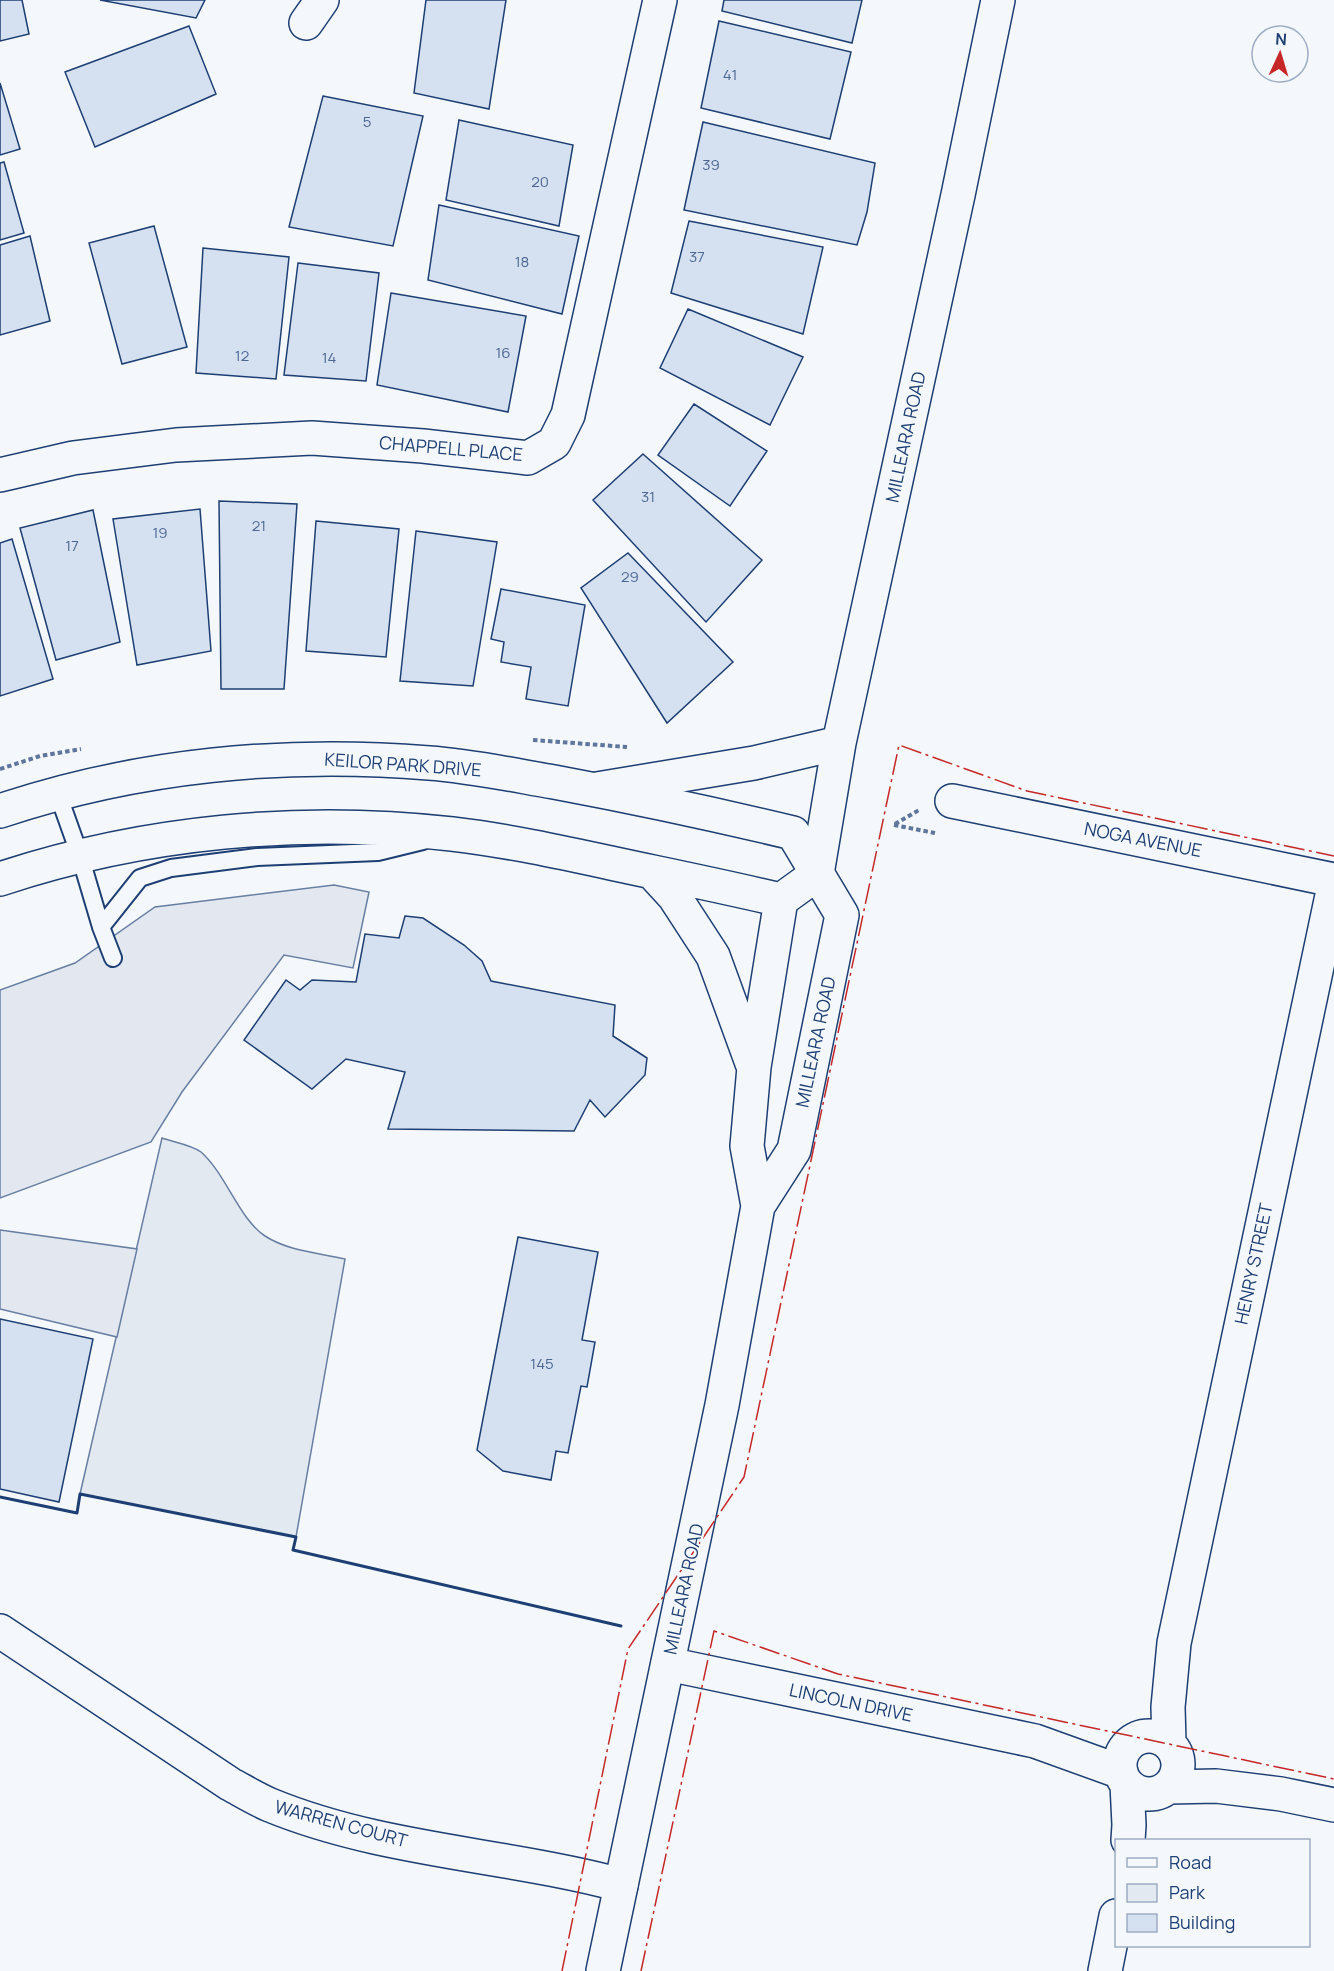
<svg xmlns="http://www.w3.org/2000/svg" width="1334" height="1971" viewBox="0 0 1334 1971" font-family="Manrope,sans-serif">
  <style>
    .green { fill: #e3e9f0; stroke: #687fa3; stroke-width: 1.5 }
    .parking { fill: #e3e8f0; stroke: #687fa3; stroke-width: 1.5 }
    .building { fill: #d5e0f0; stroke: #1d3f73; stroke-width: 1.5 }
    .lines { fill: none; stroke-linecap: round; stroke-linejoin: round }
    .service-casing { stroke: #1d3f73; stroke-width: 20 }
    .minor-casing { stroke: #1d3f73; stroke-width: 36 }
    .secondary-casing { stroke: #1d3f73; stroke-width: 36 }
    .primary-casing { stroke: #1d3f73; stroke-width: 36 }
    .path { stroke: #5e769c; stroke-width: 4; stroke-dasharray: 4.5 3; stroke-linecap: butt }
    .service { stroke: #f4f7fb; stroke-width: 16 }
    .minor { stroke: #f4f7fb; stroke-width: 33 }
    .secondary { stroke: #f4f7fb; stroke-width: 33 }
    .primary { stroke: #f4f7fb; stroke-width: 33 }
    .wall { stroke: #1d3f73; stroke-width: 3 }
    .power { stroke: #c62828; stroke-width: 1.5; stroke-dasharray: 21 4.5 3 4.5; stroke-linecap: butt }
    .labels { text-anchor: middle; stroke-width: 4.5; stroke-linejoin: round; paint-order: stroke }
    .number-label { font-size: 15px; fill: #4b6792 }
    .street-label { font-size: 18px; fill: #1d3f73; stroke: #f4f7fb }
  </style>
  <rect width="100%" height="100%" fill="#f4f7fb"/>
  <path class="green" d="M162 1138C173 1142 192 1145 201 1152 226 1174 239 1219 265 1236 288 1251 319 1253 345 1259L296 1537 80 1494Z"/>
  <path class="parking" d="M334 885 369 892 353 968 284 955 182 1092 151 1142 0 1198V990L75 963 155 907Z
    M0 1230 137 1249 117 1337 0 1309Z"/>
  <path class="building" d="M0 0H22L29 34 0 41Z
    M100 0H205L196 18Z
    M426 0H506L489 109 414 93Z
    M724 0H862L852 43 722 11Z
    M719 21 851 52 830 139 701 108Z
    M189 26 216 94 95 147 65 72Z
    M0 83 20 149 0 155Z
    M323 96 423 116 393 246 289 227Z
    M459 120 573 145 559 226 446 200Z
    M703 122 875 163 867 212 857 245 684 210Z
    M4 162 24 233 0 240V163Z
    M439 205 579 236 562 314 428 280Z
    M689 221 823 247 803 334 671 293Z
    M154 226 187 347 122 364 89 243Z
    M30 236 50 321 0 335V245Z
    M203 248 289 257 276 379 196 373Z
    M298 263 379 273 366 381 284 375Z
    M391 293 526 316 508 412 377 385Z
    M688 309 803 357 770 425 660 368Z
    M694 404 767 451 730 506 658 455Z
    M643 454 762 560 706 622 593 500Z
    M219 501 297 504 284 689H221Z
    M200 509 211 651 137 665 113 519Z
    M93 510 120 642 56 660 20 528Z
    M316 521 399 529 386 657 306 651Z
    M416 531 497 542 473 686 400 681Z
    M12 539 53 679 0 696V543Z
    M628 553 733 662 667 723 581 588Z
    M501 589 585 605 568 706 526 699 531 667 501 662 504 642 491 639Z
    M405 916 423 918 464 945 482 961 491 981 615 1005 613 1036 647 1058 645 1075 605 1117 590 1100 574 1131 388 1129 405 1072 346 1059 312 1089 244 1040 286 980 300 990 312 980 356 982 365 934 399 938Z
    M518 1237 598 1252 582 1340 595 1342 587 1387 581 1386 568 1453 556 1451 551 1480 503 1471 477 1450Z
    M0 1319 93 1339 59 1502 0 1489Z"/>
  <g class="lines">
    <defs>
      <path id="service" d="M58 794 80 856 101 927 113 958
        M101 927 140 878 171 868 257 857 378 852 423 841"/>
      <path id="minor" d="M306 23 322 0
        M0 475 73 458 176 445 312 438 423 446 528 458 554 443 568 415 660 0
        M952 801 1334 880
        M0 1631 230 1784C243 1791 256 1799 270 1805 382 1851 506 1854 621 1885
        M668 1664 1035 1741 1121 1772
        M1120 1765a29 29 0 1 1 58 0a29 29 0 1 1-58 0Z
        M1169 1743 1168 1707 1174 1643 1334 886
        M1127 1784 1129 1825 1128 1840
        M1169 1787 1216 1786 1281 1794 1334 1805
        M1105 1971 1116 1916"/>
      <path id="secondary" d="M597 789 754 763 839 743
        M817 874 839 743 958 195 998 0"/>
      <path id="primary" d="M0 811C137 765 285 751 429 763 471 766 513 775 554 782 634 797 714 814 793 833L842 915 794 1150 758 1206
        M652 872 674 896 713 956 752 1063
        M0 879C145 831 301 817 452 834 520 842 586 858 653 872 696 881 738 890 781 900
        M603 1971 722 1405 758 1206 747 1146 754 1067 781 900 817 874"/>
    </defs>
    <use href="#service" class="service-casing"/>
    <use href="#minor" class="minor-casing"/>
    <use href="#secondary" class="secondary-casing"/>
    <use href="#primary" class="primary-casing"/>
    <path class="path" d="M533 740 627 747
      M0 769 40 756 81 749
      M895 824 919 810
      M894 825 935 833"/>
    <use href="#service" class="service"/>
    <use href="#minor" class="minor"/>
    <use href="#secondary" class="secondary"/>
    <use href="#primary" class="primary"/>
    <path class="wall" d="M0 1497 77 1513 80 1494 296 1537 293 1550 621 1626"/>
    <path class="power" d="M562 1971 628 1649 744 1477 899 745 1027 791 1334 856
      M641 1971 714 1631 838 1674 1334 1779"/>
  </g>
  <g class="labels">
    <g class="number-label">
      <text x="730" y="80">41</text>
      <text x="367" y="127">5</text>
      <text x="711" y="170">39</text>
      <text x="540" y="187">20</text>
      <text x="697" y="262">37</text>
      <text x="522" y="267">18</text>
      <text x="503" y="358">16</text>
      <text x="242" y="361">12</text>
      <text x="329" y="363">14</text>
      <text x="648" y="502">31</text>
      <text x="259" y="531">21</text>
      <text x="160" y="538">19</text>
      <text x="72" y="551">17</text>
      <text x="630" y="582">29</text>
      <text x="542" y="1369">145</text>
    </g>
    <g class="street-label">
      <text transform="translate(906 437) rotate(-78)" y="6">MILLEARA ROAD</text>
      <text transform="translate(451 449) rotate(5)" y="6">CHAPPELL PLACE</text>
      <text transform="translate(403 765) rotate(4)" y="6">KEILOR PARK DRIVE</text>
      <text transform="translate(1143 840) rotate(11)" y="6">NOGA AVENUE</text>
      <text transform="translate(816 1042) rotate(-78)" y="6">MILLEARA ROAD</text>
      <text transform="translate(1254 1264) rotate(-78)" y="6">HENRY STREET</text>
      <text transform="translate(684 1589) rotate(-78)" y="6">MILLEARA ROAD</text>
      <text transform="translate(851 1703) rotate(12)" y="6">LINCOLN DRIVE</text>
      <text transform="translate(341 1824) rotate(15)" y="6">WARREN COURT</text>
    </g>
  </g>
  <rect x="1115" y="1839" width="195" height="108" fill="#f4f7fb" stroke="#9eadc5" stroke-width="1.5"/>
  <rect x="1127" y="1858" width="30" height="9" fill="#f4f7fb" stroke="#9eadc5" stroke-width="1.5"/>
  <text x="1169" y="1869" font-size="18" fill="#1d3f73">Road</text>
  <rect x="1127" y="1884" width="30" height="18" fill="#e3e9f0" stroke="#9eadc5" stroke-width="1.5"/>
  <text x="1169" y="1899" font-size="18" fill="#1d3f73">Park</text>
  <rect x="1127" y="1914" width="30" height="18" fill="#d5e0f0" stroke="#9eadc5" stroke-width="1.5"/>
  <text x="1169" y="1929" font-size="18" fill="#1d3f73">Building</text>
  <g transform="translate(1280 54) rotate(4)"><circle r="28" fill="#f4f7fb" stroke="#9eadc5" stroke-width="1.5"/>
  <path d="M0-4.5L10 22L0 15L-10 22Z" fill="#c62828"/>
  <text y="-9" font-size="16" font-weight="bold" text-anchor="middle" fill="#1d3f73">N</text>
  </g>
</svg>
